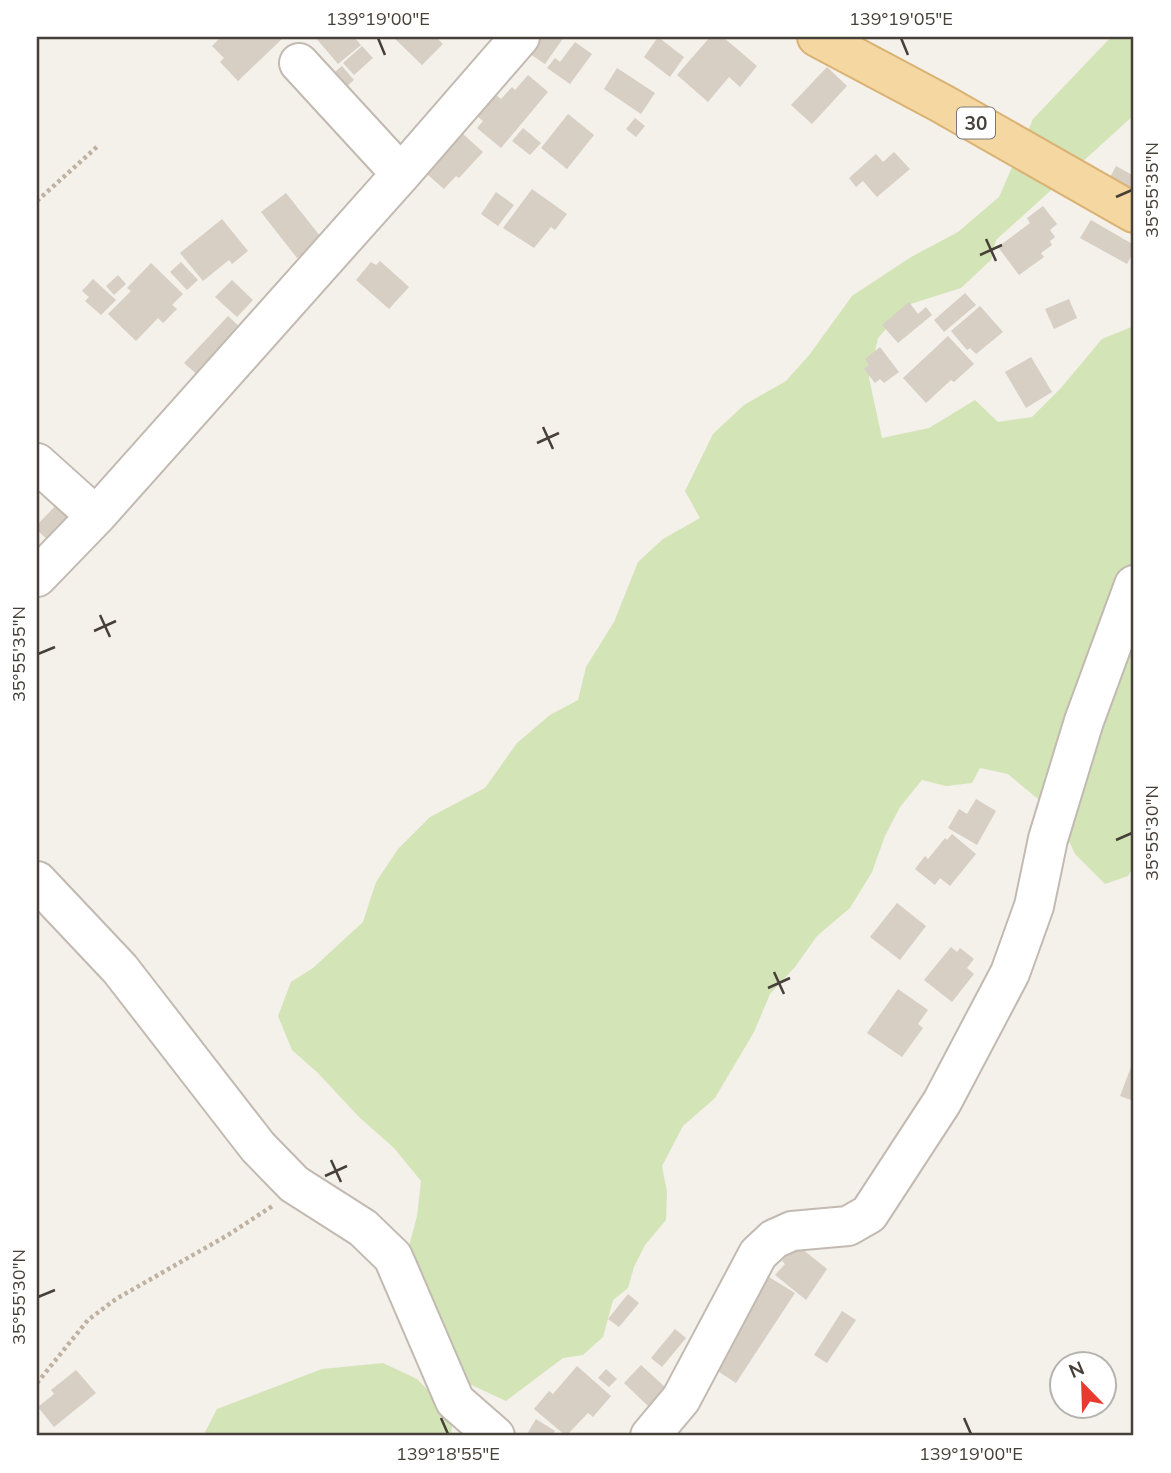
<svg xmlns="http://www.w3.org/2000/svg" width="1171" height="1473" viewBox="0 0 1171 1473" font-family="Mulish,sans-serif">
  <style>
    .green { fill: #d3e4b7 }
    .building { fill: #d7cec4 }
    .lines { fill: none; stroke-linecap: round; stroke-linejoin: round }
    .minor-casing { stroke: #c2bab1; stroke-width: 42 }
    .major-casing { stroke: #dab273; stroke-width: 42 }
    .path { stroke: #bfb2a0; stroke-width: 4.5; stroke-dasharray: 3.5 3.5; stroke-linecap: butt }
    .minor { stroke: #fff; stroke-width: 38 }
    .major { stroke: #f5d7a2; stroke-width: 38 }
    .ticks { fill: none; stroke: #474039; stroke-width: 2.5 }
    .labels { text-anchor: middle; stroke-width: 5; stroke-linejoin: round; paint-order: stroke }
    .shield { fill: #fff; stroke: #7e7974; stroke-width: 2 }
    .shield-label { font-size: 19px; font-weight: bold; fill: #474039 }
    .neatline { fill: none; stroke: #474039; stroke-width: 2.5 }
    .ticks-label { font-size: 18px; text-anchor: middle; fill: #474039 }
  </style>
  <rect width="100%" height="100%" fill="#f4f0ea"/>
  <path class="green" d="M1111 37H1134V115L996 240 991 260 961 288 907 305 878 338 869 378 882 438 929 428 975 400 998 422 1032 417 1061 388 1102 339 1134 326V865L1128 876 1105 884 1075 854 1056 814 1008 774 980 768 972 783 946 786 922 780 900 807 885 836 872 872 850 908 817 936 795 967 770 994 754 1032 715 1098 683 1126 662 1166 667 1192 666 1220 645 1245 634 1267 628 1288 613 1300 603 1337 583 1355 563 1358 506 1401 465 1382 409 1246 417 1216 421 1181 394 1148 359 1117 318 1073 292 1050 278 1016 291 982 313 968 363 922 376 882 398 849 430 817 485 788 517 743 550 715 578 700 586 667 614 622 638 562 663 539 700 518 685 491 713 434 744 405 786 381 810 354 852 296 911 257 958 232 999 197 1033 119Z
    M383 1363 417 1379 453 1416 451 1436H203L217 1409 322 1369Z"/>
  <path class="building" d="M221 37H284L238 81 220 62 224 58 212 46Z
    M315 37H354L361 45 338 64Z
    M393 37H436L443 44 422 65Z
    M542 37H564L545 64 530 54Z
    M658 37 684 57 670 77 644 57Z
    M710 37H723L757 66 740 87 729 77 708 102 677 75Z
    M575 42 592 54 570 84 547 68 555 58 560 62Z
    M362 46 373 58 354 75 343 63Z
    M342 66 354 80 336 96 323 82Z
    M827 67 847 86 812 124 791 105Z
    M617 68 655 93 641 114 604 89Z
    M528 75 548 92 501 148 477 128 483 121 476 115 494 93 501 99 512 87 515 90Z
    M568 114 594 135 567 169 541 148Z
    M635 118 645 126 636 137 626 129Z
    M523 128 541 143 530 155 512 141Z
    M462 133 483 152 459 178 456 176 444 189 427 174Z
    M894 152 910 169 877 197 863 181 856 187 849 178 876 154 883 162Z
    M1116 166 1134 176V186L1130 194 1107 183Z
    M532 189 567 214 555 230 551 227 534 248 503 228Z
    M496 192 514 205 498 226 481 214Z
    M286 193 324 241 303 258 300 256 297 258 261 212Z
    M1043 206 1057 224 1050 230 1055 237 1050 241 1052 245 1041 253 1044 257 1019 275 998 247 1030 223 1027 218Z
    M222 219 248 251 232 264 229 260 203 281 180 253Z
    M1091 220 1134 245V251L1127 264 1080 238Z
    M380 261 409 287 389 309 356 280 371 262 376 265Z
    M181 262 198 280 187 290 170 272Z
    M151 263 183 294 172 305 177 309 163 323 158 318 136 341 108 314 131 291 127 288Z
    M118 275 126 284 114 295 106 286Z
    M93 279 116 300 101 315 85 301 89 297 82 291Z
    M232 280 253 300 237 317 215 297Z
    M965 293 976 305 944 332 934 320Z
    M1069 299 1077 318 1054 329 1045 309Z
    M909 302 918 314 926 307 932 315 898 343 882 325Z
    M980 306 1003 332 976 354 970 348 967 350 951 331Z
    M228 316 244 331 201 378 184 363Z
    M948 336 974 364 954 382 951 380 926 403 903 378Z
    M880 347 899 372 884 383 880 379 875 383 864 369 869 365 865 359Z
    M1031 357 1052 392 1026 408 1005 372Z
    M61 500 76 514 50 542 37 530V525Z
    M976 799 996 811 977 845 948 828 959 809 967 814Z
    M952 834 976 854 950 886 940 878 935 885 915 869 925 856 928 859 945 838 947 840Z
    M897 903 926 926 900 960 870 937Z
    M951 947 957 952 960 948 974 959 967 968 974 974 952 1002 924 980Z
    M898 989 928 1010 918 1024 923 1028 902 1057 867 1033Z
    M1134 1059V1101L1120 1096Z
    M796 1244 827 1269 806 1300 775 1275 785 1264 782 1261Z
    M764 1274 795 1293 736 1383 716 1370Z
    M628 1294 639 1303 619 1327 608 1319Z
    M842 1311 856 1320 827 1363 814 1355Z
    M675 1329 686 1338 662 1367 651 1358Z
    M641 1365 665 1387 648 1406 624 1383Z
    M577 1366 611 1396 593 1417 588 1413 566 1436 534 1409 549 1391 553 1394Z
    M606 1369 617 1379 609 1387 598 1378Z
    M76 1370 96 1393 54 1427 38 1407 54 1394 51 1390Z
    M536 1419 555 1431 552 1436H531L527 1434Z"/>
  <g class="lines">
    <defs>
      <path id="minor" d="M299 63 401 174
        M37 463 96 516
        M37 577 96 516 401 174 520 37
        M37 881 120 969 258 1147 294 1184 363 1228 393 1257 455 1401 495 1436
        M650 1436 681 1399 758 1254 774 1239 792 1231 848 1226 869 1214 942 1102 1010 973 1034 906 1048 839 1084 721 1134 585"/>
      <path id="major" d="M817 37 941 103 1134 213"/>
    </defs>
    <use href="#minor" class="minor-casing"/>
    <use href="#major" class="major-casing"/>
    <path class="path" d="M37 201 99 145
      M37 1383 88 1320 116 1299 228 1235 274 1205"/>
    <use href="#minor" class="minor"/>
    <use href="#major" class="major"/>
  </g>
  <path class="ticks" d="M378 38 385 55M901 38 908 55M1116 197 1132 190M986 239 996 261M980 255 1002 245M543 427 553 449M537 443 559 433M100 615 110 637M94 631 116 621M38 654 55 647M1116 840 1132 833M774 972 784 994M768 988 790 978M331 1160 341 1182M325 1176 347 1166M38 1297 55 1290M441 1418 448 1434M964 1418 971 1434"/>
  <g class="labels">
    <rect class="shield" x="957" y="107.5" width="38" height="31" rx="5"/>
    <g class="shield-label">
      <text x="976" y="130">30</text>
    </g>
  </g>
  <rect width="1171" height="1473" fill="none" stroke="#ffffff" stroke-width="77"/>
  <g transform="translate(1083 1385) rotate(337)"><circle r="33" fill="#ffffff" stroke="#b5b3b0" stroke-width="2"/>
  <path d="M0-5L12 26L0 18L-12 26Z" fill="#e73b2f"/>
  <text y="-10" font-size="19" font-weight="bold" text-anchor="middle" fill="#474039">N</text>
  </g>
  <rect x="38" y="38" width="1094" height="1396" class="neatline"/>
  <g class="ticks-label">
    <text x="378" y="25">139°19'00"E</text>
    <text x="901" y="25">139°19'05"E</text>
    <text transform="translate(1152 190) rotate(-90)" y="6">35°55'35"N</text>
    <text transform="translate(19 654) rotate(-90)" y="6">35°55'35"N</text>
    <text transform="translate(1152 833) rotate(-90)" y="6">35°55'30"N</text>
    <text transform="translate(19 1297) rotate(-90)" y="6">35°55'30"N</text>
    <text x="448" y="1460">139°18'55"E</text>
    <text x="971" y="1460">139°19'00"E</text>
  </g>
</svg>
